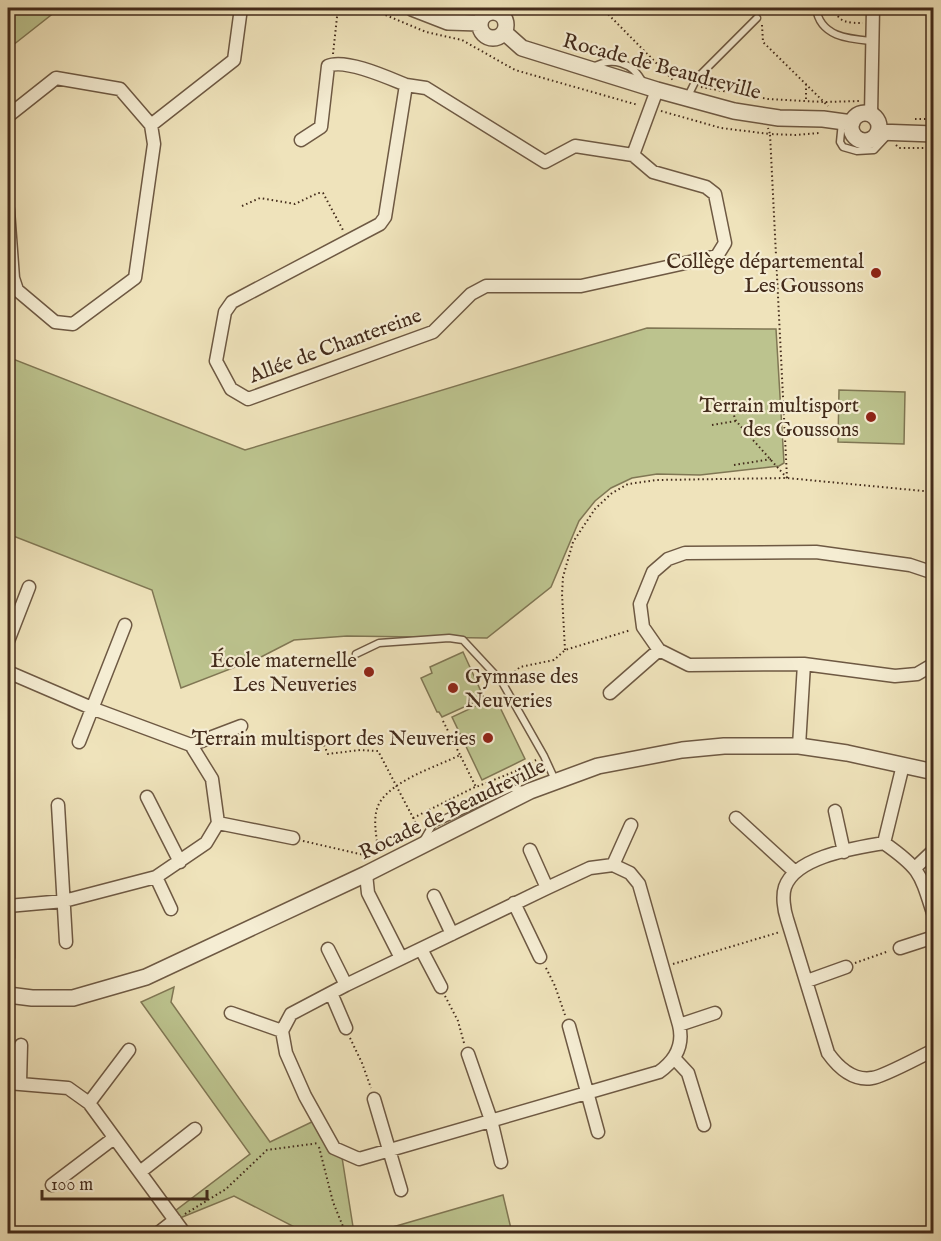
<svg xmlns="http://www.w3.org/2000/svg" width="941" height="1241" viewBox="0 0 941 1241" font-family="'IM FELL English',serif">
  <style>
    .green { fill: #bcc38e; stroke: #807754; stroke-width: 1.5 }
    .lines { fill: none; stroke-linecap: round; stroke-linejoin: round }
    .service-casing { stroke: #6e5943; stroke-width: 9 }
    .minor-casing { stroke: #6e5943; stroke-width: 15 }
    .tertiary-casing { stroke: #6e5943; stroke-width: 18 }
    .path { stroke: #432b1b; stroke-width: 2; stroke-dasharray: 1.5 3; stroke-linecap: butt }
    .service { stroke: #f5edd3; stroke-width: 6 }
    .minor { stroke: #f5edd3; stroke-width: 12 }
    .tertiary { stroke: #f5edd3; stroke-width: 15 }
    .poi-dot { fill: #8f2418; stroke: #f5edd3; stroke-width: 2 }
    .labels { text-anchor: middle; stroke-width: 4.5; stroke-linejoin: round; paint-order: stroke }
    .street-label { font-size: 21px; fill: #432b1b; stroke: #f5edd3 }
    .poi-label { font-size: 21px; fill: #432b1b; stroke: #f5edd3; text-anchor: end }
  </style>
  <rect width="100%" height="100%" fill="#efe3bb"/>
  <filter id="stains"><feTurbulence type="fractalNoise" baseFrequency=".00333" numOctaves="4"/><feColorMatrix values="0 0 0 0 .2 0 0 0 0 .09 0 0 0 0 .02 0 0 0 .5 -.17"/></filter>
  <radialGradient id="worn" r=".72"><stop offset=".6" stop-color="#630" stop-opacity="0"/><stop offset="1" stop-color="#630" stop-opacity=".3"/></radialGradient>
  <path class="green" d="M8 8H60L8 49Z
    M647 328 776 329 784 463 779 466 700 475 657 474 632 478 611 488 595 501 579 521 551 587 487 638 347 636 294 640 261 657 181 688 152 590 8 534V357L245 450Z
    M839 390 905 392 904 444 838 442Z
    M463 652 484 698 442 717 439 712H437L421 678 432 673 430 667Z
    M495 697 525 759 482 780 452 717Z
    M174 987 171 1002 270 1142 318 1119 341 1151 354 1233H306L234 1196 175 1220 171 1214 250 1154 141 1002Z
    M503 1195 512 1233H372Z"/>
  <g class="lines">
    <defs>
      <path id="service" d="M816 8C820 37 849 39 872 41
        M592 68C611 56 633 62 643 83
        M687 98 697 78 757 18
        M842 122 840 142 843 147 857 151 874 150 888 135
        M356 654 379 643 449 638 463 640 502 682 544 756 555 780
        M423 841 433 824 511 788 524 790"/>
      <path id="minor" d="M871 115 873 8
        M8 116 56 78 120 89 151 125 154 144 135 278 73 324 55 322 17 290 13 278 8 210
        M151 125 234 60 241 8
        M301 140 321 127 328 66C345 58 389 78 406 85
        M633 155 575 146 545 162 426 88 406 85 385 217 380 224 232 302 225 312 216 361 231 389 248 399 433 332 471 294 486 286H581L717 256 725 243 715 194 706 187 653 172 633 155 657 90
        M934 575 931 572 910 565 816 552 685 553 668 559 653 572 640 604 643 627 659 650 689 665 804 664 895 676 917 674 934 664
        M8 641 29 587
        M8 672 94 709 191 745 212 779 218 823 206 843 156 877 64 901 8 906
        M610 693 659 650
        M79 742 125 625
        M191 745 241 726
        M799 746 804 664
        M147 797 180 862
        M58 805 66 942
        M835 811 844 852
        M736 818 795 872
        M218 823 293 838
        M884 843 903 765
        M530 850 547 888
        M613 865 630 873 639 884 679 1025C684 1045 676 1060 659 1072L359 1159 334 1148 305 1096 286 1053 282 1031 291 1014 346 985 547 888 590 868Z
        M613 865 631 825
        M915 868 934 850
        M366 874 368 893 401 958
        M156 877 171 909
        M434 896 452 934
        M514 903 540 957
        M934 916C920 873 921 869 884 843 856 848 796 856 785 887 782 896 784 910 787 919L828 1053C838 1067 853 1081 872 1078 883 1077 921 1056 934 1050
        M900 948 934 937
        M328 949 346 985
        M421 949 441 987
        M8 958V906
        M807 981 846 967
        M331 993 346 1028
        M231 1013 282 1031
        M679 1025 715 1013
        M569 1026 598 1132
        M468 1054 491 1120 501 1162
        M674 1058 688 1073 704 1125
        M8 1083 68 1088 89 1103 185 1234
        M20 1083 21 1045
        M374 1099 401 1190
        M89 1103 129 1050
        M140 1172 195 1129
        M52 1185 114 1138
        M157 1234 175 1220"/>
      <path id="tertiary" d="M412 8 448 22 479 23
        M480 25a13 13 0 1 1 26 0a13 13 0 1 1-26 0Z
        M504 32 522 48 657 90 734 111 779 118 823 119 852 123
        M851 127a14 14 0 1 1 28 0a14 14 0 1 1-28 0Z
        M878 132 934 134
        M8 995 32 998H73L146 977 366 874 530 791 598 766 682 750 724 746H799L847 753 934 772"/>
    </defs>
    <use href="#service" class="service-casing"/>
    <use href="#minor" class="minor-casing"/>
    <use href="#tertiary" class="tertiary-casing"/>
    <path class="path" d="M369 8 426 32 462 40 515 70 638 105
      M602 8 674 81
      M834 8C838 23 849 23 863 23
      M762 25 763 42 828 106
      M333 54 338 8
      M928 70V8
      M928 70 934 65
      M806 84V101
      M701 87 768 99 824 102 859 101
      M661 111 721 128 770 134 768 128
      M927 114V119H934
      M915 119H927
      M896 145 899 148H934
      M242 206 260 198 295 204 318 193H323L344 232
      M933 378 934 373
      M731 407 736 421 787 478
      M712 425 736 421
      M734 465 772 459
      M787 478 770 134 796 135 819 133
      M931 491 933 401
      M565 650 562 594 563 577 573 542 595 509 612 493 628 484 657 480 787 478 934 492
      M508 678 520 667 554 660 565 650 631 630
      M443 721 460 755
      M322 741 328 754 360 750 378 751 419 829
      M413 818 475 787
      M303 841 364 855
      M365 859 364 855 378 848C376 834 372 815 380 802 395 779 436 767 460 755L476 787 516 771 536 760
      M855 963 889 951
      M673 964 780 932
      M546 968 555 986 565 1015
      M445 996 458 1021 464 1043
      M350 1038 362 1063 371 1088
      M319 1147 333 1202 346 1234
      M185 1214 226 1189 267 1150 319 1143"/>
    <use href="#service" class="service"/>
    <use href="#minor" class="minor"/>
    <use href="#tertiary" class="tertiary"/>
  </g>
  <g class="poi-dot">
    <circle cx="876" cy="273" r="6"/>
    <circle cx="871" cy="417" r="6"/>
    <circle cx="369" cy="672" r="6"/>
    <circle cx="453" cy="688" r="6"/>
    <circle cx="488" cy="738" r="6"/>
  </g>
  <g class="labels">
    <g class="street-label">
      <text transform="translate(662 66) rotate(15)" y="7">Rocade de Beaudreville</text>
      <text transform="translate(335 345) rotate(-20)" y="7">Allée de Chantereine</text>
      <text transform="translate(452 809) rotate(-26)" y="7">Rocade de Beaudreville</text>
    </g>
    <g class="poi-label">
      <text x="864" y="268">Collège départemental<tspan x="864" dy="24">Les Goussons</tspan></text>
      <text x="859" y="412">Terrain multisport<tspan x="859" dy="24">des Goussons</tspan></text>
      <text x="357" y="667">École maternelle<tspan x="357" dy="24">Les Neuveries</tspan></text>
      <text x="465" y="683" text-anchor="start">Gymnase des<tspan x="465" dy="24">Neuveries</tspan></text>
      <text x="476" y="745">Terrain multisport des Neuveries</text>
    </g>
  </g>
  <rect width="941" height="1241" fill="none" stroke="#efe3bb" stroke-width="30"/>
  <rect x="9" y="9" width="923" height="1223" fill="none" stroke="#432b1b" stroke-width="3"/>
  <rect x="15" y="15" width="911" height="1211" fill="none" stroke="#432b1b" stroke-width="1.5"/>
  <path d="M42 1190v9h165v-9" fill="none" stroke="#432b1b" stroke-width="3"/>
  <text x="51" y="1190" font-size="18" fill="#432b1b" stroke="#f5edd3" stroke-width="4.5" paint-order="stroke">100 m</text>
  <rect width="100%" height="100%" filter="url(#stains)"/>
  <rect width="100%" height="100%" fill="url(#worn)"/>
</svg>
